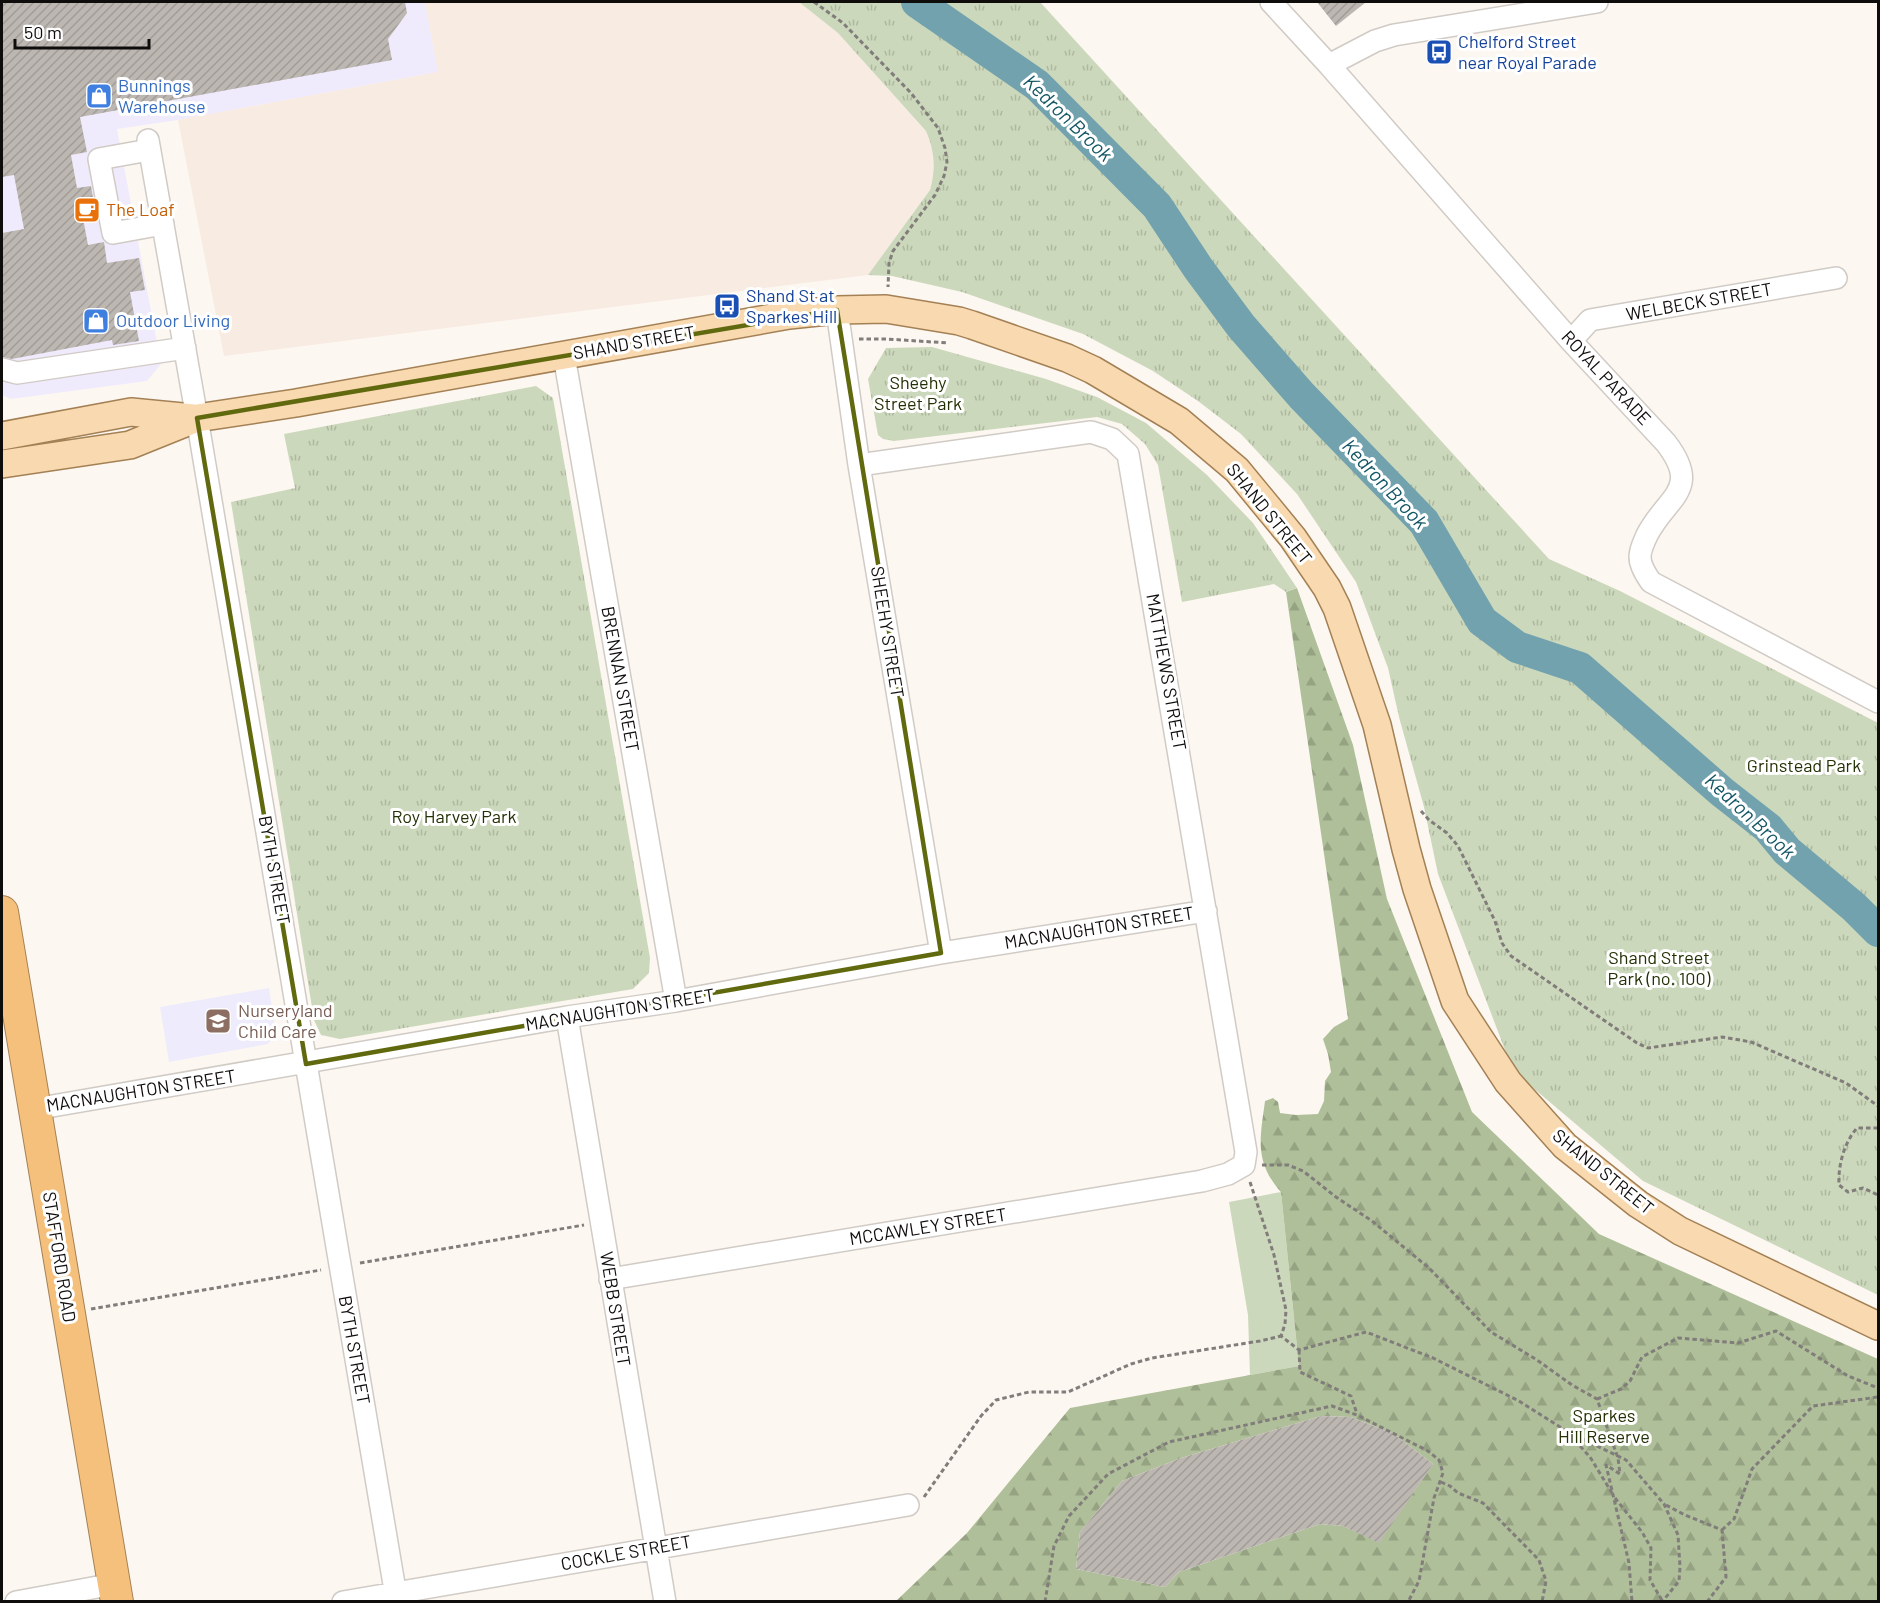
<svg xmlns="http://www.w3.org/2000/svg" width="1880" height="1603" viewBox="0 0 1880 1603" font-family="Barlow,sans-serif">
  <style>
    .commercial { fill: #f0ebfc }
    .built { fill: #f8ebe1 }
    .education { fill: #eeebfd }
    .grass { fill: #ccd8bb }
    .forest { fill: url(#forest-firs); fill-rule: evenodd }
    .park { fill: url(#park-tufts) }
    .lines { fill: none; stroke-linecap: round; stroke-linejoin: round }
    .river { stroke: #72a2ae; stroke-width: 32 }
    .building { fill: url(#building-hatch) }
    .minor-casing { stroke: #d1cbc6; stroke-width: 24 }
    .major-casing { stroke: #a48155; stroke-width: 30 }
    .highway-casing { stroke: #a48155; stroke-width: 34 }
    .path { stroke: #817d7a; stroke-width: 3; stroke-dasharray: 4.5 3; stroke-linecap: butt }
    .minor { stroke: #fff; stroke-width: 21 }
    .major { stroke: #f9d9b0; stroke-width: 27 }
    .highway { stroke: #f5c07c; stroke-width: 32 }
    .marked { fill: none; stroke: #61690e; stroke-width: 4.5; stroke-linejoin: round }
    .labels { text-anchor: middle; stroke-width: 6; stroke-linejoin: round; paint-order: stroke }
    .transit-label { font-size: 18px; fill: #164399; stroke: #fff; text-anchor: start }
    .shop-label { font-size: 18px; fill: #366cbe; stroke: #fff; text-anchor: start }
    .food-label { font-size: 18px; fill: #c56008; stroke: #fff; text-anchor: start }
    .street-label { font-size: 18px; fill: #0f0d0c; stroke: #fff }
    .park-label { font-size: 18px; fill: #243105; stroke: #fff }
    .education-label { font-size: 18px; fill: #785e54; stroke: #fff; text-anchor: start }
    .water-label { font-size: 20px; font-style: italic; fill: #135664; stroke: #fff }
  </style>
  <defs>
    <pattern id="forest-firs" width="22" height="20" patternUnits="userSpaceOnUse" patternTransform="scale(1.5)"><rect width="22" height="20" fill="#afbf99"/><path d="M5 1l3.5 6h-7zM16 11l3.5 6h-7z" fill="#95a383"/></pattern>
    <pattern id="park-tufts" width="24" height="20" patternUnits="userSpaceOnUse" patternTransform="scale(1.5)"><rect width="24" height="20" fill="#ccd8bb"/><path d="M3 7l-1-3M5 7V3M7 7l1-3M15 17l-1-3M17 17v-4M19 17l1-3" fill="none" stroke="#aeb8a0"/></pattern>
    <pattern id="building-hatch" width="6" height="6" patternUnits="userSpaceOnUse" patternTransform="scale(1.5)"><rect width="6" height="6" fill="#bdb7b2"/><path d="M-1 1l2-2M0 6l6-6M5 7l2-2" fill="none" stroke="#a19c98"/></pattern>
  </defs>
  <rect width="100%" height="100%" fill="#fdf7f1"/>
  <path class="commercial" d="M2 2H425L438 72 178 120 117 129 161 364 147 381 11 399 2 395Z"/>
  <path class="built" d="M425 2H799L838 33 926 131 935 158 934 174 930 190 868 275 224 356 178 120 438 72Z"/>
  <path class="education" d="M269 988 276 1034 268 1044 169 1062 160 1007Z"/>
  <path class="grass" d="M1281 1192 1299 1366 1250 1375 1248 1315 1229 1202Z"/>
  <path class="forest" d="M1297 588 1353 745 1387 899 1472 1112 1599 1234 1878 1359V1601L895 1602 967 1533 1070 1408 1299 1366 1281 1192C1254 1162 1260 1139 1265 1101L1273 1098 1278 1102 1280 1113 1296 1115 1318 1114 1324 1101 1325 1081 1331 1072 1328 1054 1323 1039 1334 1027 1348 1019 1286 592ZM1321 1416 1351 1417 1394 1434 1433 1464 1379 1542 1343 1526 1320 1524 1179 1572 1165 1587 1076 1569 1080 1532 1122 1481 1181 1458Z"/>
  <path class="park" d="M799 2H1040L1549 559 1620 591 1878 723V1295L1643 1181 1513 1071 1438 874 1424 807 1399 717 1388 668 1356 582 1297 494 1241 434 1198 401 1153 371 1083 334 962 292 892 276 868 275 930 190C936 168 935 153 926 131L838 33Z
    M932 347 1046 379 1097 397 1146 423 1207 475 1253 523 1297 588 1286 592 1274 584 1182 602 1158 465 1145 444 1122 424 1097 417 894 441 883 439 878 435 868 379 886 348Z
    M536 386 553 398 650 958 649 973 633 989 340 1039 321 1035 314 1020 231 502 295 488 284 434Z"/>
  <g class="lines">
    <path class="river" d="M917 2 1037 85 1157 206 1198 268 1241 326 1302 396 1424 522 1482 621 1517 647 1580 668 1722 792 1768 828 1787 851 1854 907 1878 931"/>
  </g>
  <path class="building" d="M2 2H405L407 13 388 39 392 60 80 117 87 152 71 155 77 188 91 186 95 210 82 213 88 245 104 242 107 263 139 258 145 290 130 292 139 341 113 345 112 340 12 359 2 357V233L24 229 14 175 2 177Z
    M1317 2H1366L1336 26Z
    M1321 1416 1351 1417 1394 1434 1433 1464 1379 1543 1343 1526 1320 1524 1179 1572 1165 1587 1076 1569 1080 1532 1122 1481 1181 1458Z"/>
  <g class="lines">
    <defs>
      <path id="minor" d="M1271 2 1329 65 1571 341 1666 443C1702 490 1667 496 1647 535 1644 542 1640 549 1640 557 1640 566 1646 575 1651 582L1878 702
        M1329 65 1375 41 1394 35 1597 2
        M148 140 197 418 397 1602
        M149 150 99 159 113 233 163 224
        M837 310 859 465 941 953
        M1571 341 1590 320 1836 278
        M564 356 676 1001
        M2 369 17 373 185 348
        M567 1017 665 1602
        M35 1109 567 1017 676 1001 941 953 1206 911
        M610 1279 1202 1181 1228 1174 1244 1165 1246 1152 1128 454 1112 439 1091 432 859 465
        M16 1602 114 1584
        M343 1602 908 1505"/>
      <path id="major" d="M2 436 131 412 193 418
        M2 464 130 445 197 418 296 403 789 315 837 310 886 309 959 321 972 325 1067 358 1093 370 1179 421 1237 470 1293 538 1327 588 1337 608 1377 725 1406 849 1417 889 1455 1001 1508 1082 1565 1146 1638 1204 1680 1231 1878 1326"/>
      <path id="highway" d="M2 912 117 1602"/>
    </defs>
    <use href="#minor" class="minor-casing"/>
    <use href="#major" class="major-casing"/>
    <use href="#highway" class="highway-casing"/>
    <path class="path" d="M814 2 843 23 911 93 938 128 945 148 947 162 944 176 935 195 893 251 889 263 888 287
      M859 339H887L948 343
      M1421 811 1429 820 1447 833 1458 846 1495 921 1502 943 1511 956 1637 1043 1648 1048 1722 1037 1751 1042 1846 1083 1878 1106
      M1878 1128H1857C1844 1143 1838 1165 1839 1185L1848 1192 1863 1188 1878 1195
      M1262 1165H1288L1303 1171 1336 1197 1372 1221 1429 1268 1491 1332 1537 1360 1572 1385 1597 1399 1618 1458 1620 1474 1606 1465 1629 1563 1632 1602
      M1250 1182 1274 1255 1286 1310 1285 1324 1281 1336 1299 1350 1366 1332 1433 1358 1519 1401 1568 1432 1626 1460 1664 1504 1678 1535 1680 1567 1679 1581 1662 1602
      M360 1263 584 1225
      M91 1309 321 1270
      M1299 1350 1300 1372 1351 1396 1357 1414
      M1597 1399 1621 1389 1630 1381 1642 1357 1678 1338 1738 1343 1776 1331 1848 1376 1878 1388
      M1570 1435 1590 1457 1612 1493
      M1441 1482 1450 1486 1458 1493 1483 1503 1539 1560 1546 1581 1542 1602
      M924 1497 981 1416 996 1400 1029 1392H1068L1131 1364 1152 1358 1260 1341 1281 1336
      M1615 1498 1642 1532 1651 1548 1650 1580 1663 1602
      M1666 1505 1685 1515 1722 1530
      M1722 1530 1734 1519 1752 1469 1813 1406 1878 1397
      M1045 1602 1054 1546 1069 1516 1108 1474 1169 1442 1332 1406 1357 1415 1428 1451 1439 1460 1443 1473 1434 1498 1419 1581 1408 1602
      M1707 1602 1726 1577 1722 1530"/>
    <use href="#minor" class="minor"/>
    <use href="#major" class="major"/>
    <use href="#highway" class="highway"/>
  </g>
  <path class="marked" d="M837 310 941 953 306 1064 197 418Z"/>
  <defs>
    <symbol id="bus-square" viewBox="-11 -11 22 22"><rect x="-9" y="-9" width="18" height="18" rx="4" fill="#1a4fb4" stroke="#fff"/><path d="M-5-6H5V4H4V6H2V4H-2V6H-4V4H-5ZM-3.5-4V0h7V-4ZM-3.5 1.2v1.5H-2V1.2ZM2 1.2v1.5H3.5V1.2Z" fill="#fff"/></symbol>
    <symbol id="shop-square" viewBox="-11 -11 22 22"><rect x="-9" y="-9" width="18" height="18" rx="4" fill="#3f7fe0" stroke="#fff"/><path d="M-5-2.5h2.3a2.7 3.5 0 0 1 5.4 0H5L5.5 6h-11ZM-1.5-2.5h3a1.5 2.3 0 0 0-3 0Z" fill="#fff"/></symbol>
    <symbol id="cafe-square" viewBox="-11 -11 22 22"><rect x="-9" y="-9" width="18" height="18" rx="4" fill="#e8710a" stroke="#fff"/><path d="M-5.5-4.5H6V0H3Q3 3.5 0 3.5H-2.5Q-5.5 3.5-5.5 0ZM3-3.2v2h1.7v-2ZM-6 4.5H4V6H-6Z" fill="#fff"/></symbol>
    <symbol id="school-square" viewBox="-11 -11 22 22"><rect x="-9" y="-9" width="18" height="18" rx="4" fill="#8d6e63" stroke="#fff"/><path d="M0-5L7-2L0 1L-7-2ZM-4 1L0 2.5L4 1V4Q0 6-4 4Z" fill="#fff"/></symbol>
  </defs>
  <g fill-rule="evenodd">
    <use href="#bus-square" x="1424" y="37" width="30" height="30"/>
    <use href="#shop-square" x="84" y="81" width="30" height="30"/>
    <use href="#cafe-square" x="72" y="195" width="30" height="30"/>
    <use href="#bus-square" x="712" y="291" width="30" height="30"/>
    <use href="#shop-square" x="81" y="306" width="30" height="30"/>
    <use href="#school-square" x="203" y="1006" width="30" height="30"/>
  </g>
  <g class="labels">
    <g class="transit-label">
      <text x="1458" y="48">Chelford Street<tspan x="1458" dy="21">near Royal Parade</tspan></text>
      <text x="746" y="302">Shand St at<tspan x="746" dy="21">Sparkes Hill</tspan></text>
    </g>
    <g class="shop-label">
      <text x="118" y="92">Bunnings<tspan x="118" dy="21">Warehouse</tspan></text>
      <text x="116" y="327">Outdoor Living</text>
    </g>
    <g class="food-label">
      <text x="106" y="216">The Loaf</text>
    </g>
    <g class="street-label">
      <text transform="translate(1699 302) rotate(-10)" y="6">WELBECK STREET</text>
      <text transform="translate(634 343) rotate(-10)" y="6">SHAND STREET</text>
      <text transform="translate(1606 378) rotate(47)" y="6">ROYAL PARADE</text>
      <text transform="translate(1269 514) rotate(51)" y="6">SHAND STREET</text>
      <text transform="translate(887 632) rotate(81)" y="6">SHEEHY STREET</text>
      <text transform="translate(1166 672) rotate(80)" y="6">MATTHEWS STREET</text>
      <text transform="translate(620 679) rotate(80)" y="6">BRENNAN STREET</text>
      <text transform="translate(274 870) rotate(80)" y="6">BYTH STREET</text>
      <text transform="translate(1099 928) rotate(-9)" y="6">MACNAUGHTON STREET</text>
      <text transform="translate(620 1010) rotate(-9)" y="6">MACNAUGHTON STREET</text>
      <text transform="translate(141 1091) rotate(-9)" y="6">MACNAUGHTON STREET</text>
      <text transform="translate(1603 1172) rotate(39)" y="6">SHAND STREET</text>
      <text transform="translate(928 1227) rotate(-9)" y="6">MCCAWLEY STREET</text>
      <text transform="translate(59 1257) rotate(81)" y="6">STAFFORD ROAD</text>
      <text transform="translate(615 1309) rotate(81)" y="6">WEBB STREET</text>
      <text transform="translate(354 1350) rotate(80)" y="6">BYTH STREET</text>
      <text transform="translate(626 1553) rotate(-10)" y="6">COCKLE STREET</text>
    </g>
    <g class="park-label">
      <text x="918" y="389">Sheehy<tspan x="918" dy="21">Street Park</tspan></text>
      <text x="1804" y="772">Grinstead Park</text>
      <text x="454" y="823">Roy Harvey Park</text>
      <text x="1659" y="964">Shand Street<tspan x="1659" dy="21">Park (no. 100)</tspan></text>
      <text x="1604" y="1422">Sparkes<tspan x="1604" dy="21">Hill Reserve</tspan></text>
    </g>
    <g class="education-label">
      <text x="238" y="1017">Nurseryland<tspan x="238" dy="21">Child Care</tspan></text>
    </g>
    <g class="water-label">
      <text transform="translate(1068 118) rotate(44)" y="7">Kedron Brook</text>
      <text transform="translate(1385 484) rotate(47)" y="7">Kedron Brook</text>
      <text transform="translate(1750 816) rotate(43)" y="7">Kedron Brook</text>
    </g>
  </g>
  <rect width="1880" height="1603" fill="none" stroke="#0f0d0c" stroke-width="6"/>
  <path d="M15 39v9h134v-9" fill="none" stroke="#0f0d0c" stroke-width="3"/>
  <text x="24" y="39" font-size="18" fill="#0f0d0c" stroke="#ffffff" stroke-width="4.5" paint-order="stroke">50 m</text>
</svg>
